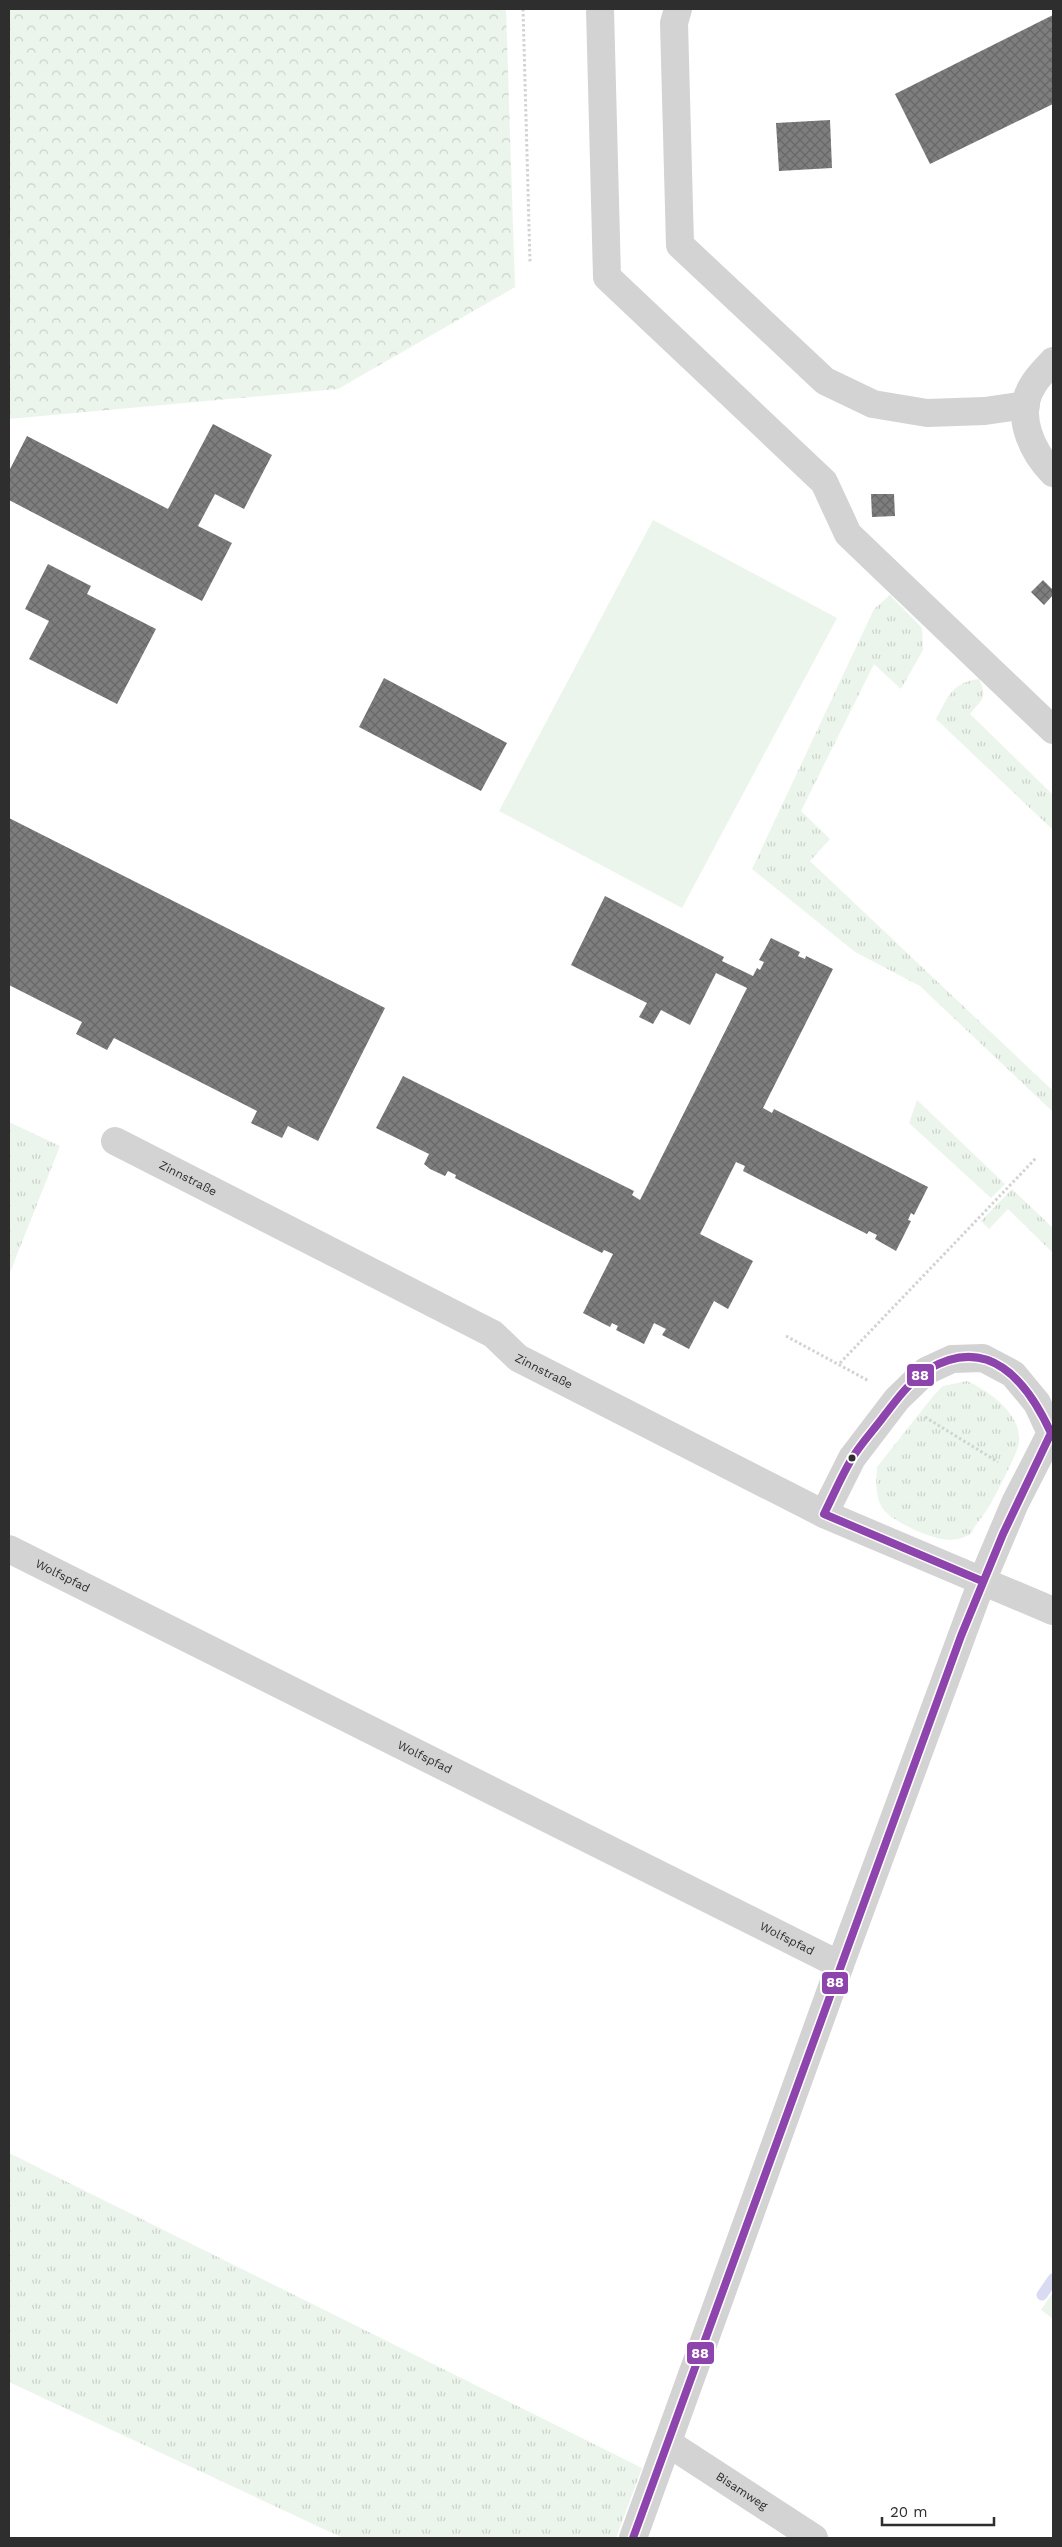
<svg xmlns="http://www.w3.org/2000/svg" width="1062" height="2547" viewBox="0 0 1062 2547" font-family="'Work Sans',sans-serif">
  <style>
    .grass { fill: url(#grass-tufts) }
    .forest { fill: url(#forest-crowns) }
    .green { fill: #ecf5ec }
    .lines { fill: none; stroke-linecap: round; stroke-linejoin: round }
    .stream { stroke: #d8dbf1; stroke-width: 11 }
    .building { fill: url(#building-cross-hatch) }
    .path { stroke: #d3d3d3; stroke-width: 3; stroke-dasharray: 2.5 2.5; stroke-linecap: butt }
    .minor { stroke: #d3d3d3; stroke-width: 28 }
    .bus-1-casing { stroke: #fff; stroke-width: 11 }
    .bus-1 { stroke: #8e44ad; stroke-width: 8 }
    .bus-dot { fill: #2e2e2e; stroke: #fff; stroke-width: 2 }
    .labels { text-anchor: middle; stroke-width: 5; stroke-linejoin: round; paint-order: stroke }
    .street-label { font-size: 12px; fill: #2e2e2e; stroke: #fff }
    .line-badge { stroke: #fff; stroke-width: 2 }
    .badge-label { font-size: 14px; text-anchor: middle; font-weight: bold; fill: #fff }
  </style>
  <defs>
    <pattern id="grass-tufts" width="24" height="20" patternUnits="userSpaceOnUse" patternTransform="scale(1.25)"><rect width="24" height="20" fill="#ecf5ec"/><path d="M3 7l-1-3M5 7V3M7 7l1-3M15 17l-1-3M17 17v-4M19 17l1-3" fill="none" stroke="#cbd2cb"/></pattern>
    <pattern id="forest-crowns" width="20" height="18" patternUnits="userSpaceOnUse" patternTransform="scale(1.25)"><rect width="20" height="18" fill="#ecf5ec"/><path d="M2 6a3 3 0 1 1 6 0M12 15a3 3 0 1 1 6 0" fill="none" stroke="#cbd2cb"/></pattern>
    <pattern id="building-cross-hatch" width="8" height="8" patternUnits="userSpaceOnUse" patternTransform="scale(1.25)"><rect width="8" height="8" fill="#7e7e7e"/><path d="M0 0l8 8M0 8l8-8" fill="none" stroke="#686868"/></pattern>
  </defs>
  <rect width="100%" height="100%" fill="#fff"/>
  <path class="grass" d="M890 595 922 628 923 650 901 689 874 664 801 811 830 839 810 861 1053 1091V1112L920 986 855 952 752 869 874 609Z
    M979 679C988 698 982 699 970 714L1053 795V830L936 719C949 696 951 683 979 679Z
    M917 1100 1005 1184 991 1198 909 1123Z
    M9 1122 60 1146 9 1275Z
    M1012 1189 1053 1228V1253L1008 1209 989 1229 981 1221Z
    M967 1381C989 1391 1022 1414 1019 1442 1018 1453 996 1494 990 1505 984 1516 976 1522 971 1534 965 1537 957 1540 949 1540 932 1539 894 1523 883 1509 875 1497 876 1481 877 1467L934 1395 943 1386Z
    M9 2153 642 2468 616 2538H343L9 2382Z
    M1053 2292V2319L1041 2310Z"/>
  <path class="forest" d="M9 9H506L515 287 338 389 9 419Z"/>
  <path class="green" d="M653 520 837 618 682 908 499 811Z"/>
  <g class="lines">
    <path class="stream" d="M1042 2295 1053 2279"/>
  </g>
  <path class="building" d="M1053 15V104L930 164 895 94Z
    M830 120 832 168 779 171 776 123Z
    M213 424 272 455 244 509 215 494 198 526 232 543 202 601 9 500V471L27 436 168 509Z
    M871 494H894L895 516 872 517Z
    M48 564 91 586 87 594 156 629 117 704 29 659 49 621 25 609Z
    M1043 580 1053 590V595L1044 605 1031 592Z
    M384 678 507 743 481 791 359 727Z
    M9 818 385 1008 318 1141 288 1126 282 1138 251 1123 257 1111 114 1038 107 1050 76 1034 82 1022 9 985Z
    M605 896 724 957 722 961 753 976 757 968 760 970 764 962 759 960 771 938 800 952 798 956 805 959 806 956 833 969 763 1108 772 1113 774 1109 928 1187 914 1215 911 1213 908 1220 911 1221 896 1251 875 1239 877 1235 869 1231 867 1234 743 1171 745 1166 736 1162 700 1234 753 1261 728 1309 714 1301 689 1349 662 1335 666 1329 654 1323 644 1344 616 1330 618 1326 612 1323 610 1327 583 1313 613 1254 604 1250 602 1253 455 1178 456 1175 448 1171 445 1176 430 1169 424 1164 429 1154 376 1128 403 1076 634 1191 632 1195 640 1200 747 988 716 973 690 1025 661 1010 653 1024 639 1017 647 1003 571 965Z"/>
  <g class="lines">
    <path class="path" d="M523 9 530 262
      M786 1336 869 1381
      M840 1363 1037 1157
      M925 1417 998 1462"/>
    <g class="minor">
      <path d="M600 9 607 277 824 482 848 534 1053 730"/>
      <path d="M678 9 674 23 680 245 825 381 873 404 927 413 985 411 1026 405"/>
      <path d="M1053 361C1046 369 1038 376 1033 385 1014 414 1032 452 1053 473"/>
      <path id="s1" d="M115 1141 493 1334 518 1358 824 1514 1053 1611"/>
      <path d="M824 1514 852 1458 897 1399 926 1371 952 1359 983 1358 1013 1374 1037 1403 1051 1433"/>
      <path id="s2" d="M9 1549 840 1965"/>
      <path id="s3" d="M668 2443 814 2538"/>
      <path d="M633 2538 840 1965 982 1581 1015 1503 1053 1429"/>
    </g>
    <defs>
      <path id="bus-1" d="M824 1514C833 1496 841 1477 851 1460 859 1446 871 1433 881 1420 894 1403 909 1382 927 1370 989 1333 1027 1381 1051 1433
        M824 1514 982 1581
        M633 2538 961 1636 1003 1534 1051 1433"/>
    </defs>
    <use href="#bus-1" class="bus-1-casing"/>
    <use href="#bus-1" class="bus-1"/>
  </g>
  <circle class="bus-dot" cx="852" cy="1458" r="4.5"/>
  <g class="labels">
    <g class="street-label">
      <text dy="4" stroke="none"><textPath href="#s1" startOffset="82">Zinnstraße</textPath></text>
      <text dy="4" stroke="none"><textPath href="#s1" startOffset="488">Zinnstraße</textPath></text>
      <text dy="4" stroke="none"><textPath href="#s2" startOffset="60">Wolfspfad</textPath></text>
      <text dy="4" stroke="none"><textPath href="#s2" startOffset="465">Wolfspfad</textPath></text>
      <text dy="4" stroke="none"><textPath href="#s2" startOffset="870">Wolfspfad</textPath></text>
      <text dy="4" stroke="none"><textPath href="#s3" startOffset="88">Bisamweg</textPath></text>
    </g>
  </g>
  <g class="line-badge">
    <rect x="906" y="1363" width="29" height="24" rx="5" fill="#8e44ad"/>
    <rect x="821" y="1971" width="28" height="24" rx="5" fill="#8e44ad"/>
    <rect x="686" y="2341" width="29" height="24" rx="5" fill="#8e44ad"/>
  </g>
  <g class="badge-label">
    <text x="920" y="1380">88</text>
    <text x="835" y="1987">88</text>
    <text x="700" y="2358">88</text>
  </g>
  <rect width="1062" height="2547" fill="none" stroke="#2e2e2e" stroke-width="20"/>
  <path d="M882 2517v8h112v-8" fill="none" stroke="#2e2e2e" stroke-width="2.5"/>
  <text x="890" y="2517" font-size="15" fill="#2e2e2e" stroke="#ffffff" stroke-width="4" paint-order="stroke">20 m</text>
</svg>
